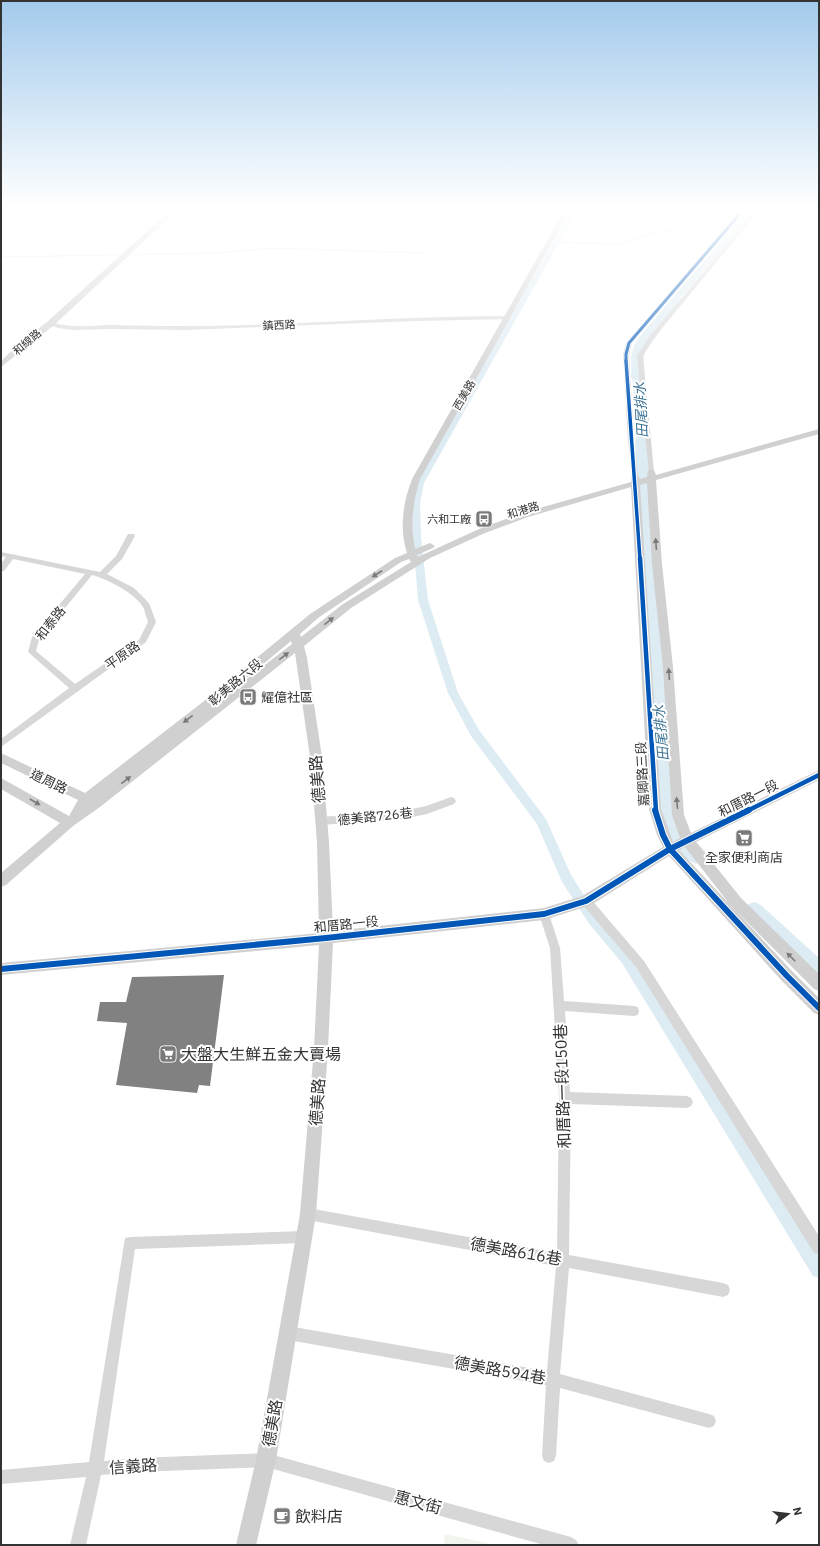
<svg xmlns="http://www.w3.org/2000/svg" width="820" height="1546" viewBox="0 0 820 1546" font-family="'IBM Plex Sans','Noto Sans TC',sans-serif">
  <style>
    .green { fill: #f1f5ed }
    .water { fill: #ddebf3 }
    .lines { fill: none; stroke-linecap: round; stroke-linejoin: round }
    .stream { stroke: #ddebf3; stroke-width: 1.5 }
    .canal { fill: #ddebf3; fill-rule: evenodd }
    .river { fill: #ddebf3; fill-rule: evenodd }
    .building { fill: #818181 }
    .street { fill: #d7d7d7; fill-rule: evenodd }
    .secondary { fill: #d0d0d0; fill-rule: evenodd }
    .cycleway-far3-casing { stroke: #fff; stroke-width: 4.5 }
    .cycleway-far2-casing { stroke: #fff; stroke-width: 5.5 }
    .cycleway-far1-casing { stroke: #fff; stroke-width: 7 }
    .cycleway-casing { stroke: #fff; stroke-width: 8 }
    .cycleway-far3 { stroke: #0057b8; stroke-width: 3 }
    .cycleway-far2 { stroke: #0057b8; stroke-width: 3.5 }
    .cycleway-far1 { stroke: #0057b8; stroke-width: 4.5 }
    .cycleway { stroke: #0057b8; stroke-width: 6 }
    .oneway { fill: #7a7a7a }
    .labels { text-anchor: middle; stroke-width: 4; stroke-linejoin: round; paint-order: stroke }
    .far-street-label { font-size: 11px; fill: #333; stroke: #fff }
    .far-poi-label { font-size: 11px; fill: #333; stroke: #fff; text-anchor: end }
    .street-label { font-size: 13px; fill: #333; stroke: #fff }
    .poi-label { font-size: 13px; fill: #333; stroke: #fff; text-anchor: start }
    .water-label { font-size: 14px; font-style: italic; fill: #3f7597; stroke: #fff }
    .near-street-label { font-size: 16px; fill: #333; stroke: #fff }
    .near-poi-label { font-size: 16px; fill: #333; stroke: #fff; text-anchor: start }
  </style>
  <rect width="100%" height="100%" fill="#fff"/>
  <path class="green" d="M445 1534 496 1545H444Z"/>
  <path class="water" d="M750 207H758L646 339 638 353 647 463 638 465 631 357 634 346 640 336Z"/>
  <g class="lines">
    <path class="stream" d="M21 207 71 210 158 219
      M556 242 617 244 658 232 724 224 736 227
      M1 257 220 253 271 248 424 253"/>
    <path class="canal" d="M573 207H579L424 483 420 503 421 538 428 600 458 693 479 730 546 819 571 875 598 917 632 955 755 1152 819 1255V1278L813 1276 622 963 590 925 562 882 537 824 471 736 448 693 418 600 413 538 412 503 416 483Z"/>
    <path class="river" d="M675 300 680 303 644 354 643 377 641 379H633L631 377 632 354 671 301Z
      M641 437 645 438 647 441 657 591 675 786 682 828 704 850 707 856 704 862C699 863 696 865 692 862 684 858 668 839 664 831L657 786 641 591 635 441 637 438Z
      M754 902 761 905 819 958V982L812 979 747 917 744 911 747 905Z"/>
  </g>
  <path class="building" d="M224 975 210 1086 199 1085 197 1093 116 1085 127 1023 97 1021 100 1002H126L132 977Z"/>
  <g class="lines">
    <path class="street" d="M758 207H762L653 339 643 356 654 472 649 473 637 356 649 337Z
      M737 214 741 215 632 343 629 354 634 441 638 477 637 478H633L628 441 623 354 626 343Z
      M508 316 510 317V319L416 321 186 330 109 329 73 330 58 328 47 324 50 322C71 328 89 326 110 325 128 325 147 326 165 326 279 327 394 316 508 316Z
      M128 534H134L135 536 122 559 107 574 134 588 149 603 156 622 146 642 1 747V739L69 688 28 652 32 637 85 574 13 559 4 571H1V564L6 557 1 556V552L100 572 116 556ZM92 575C107 579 135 593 143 607 145 611 146 617 148 622L139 640 75 684 36 651 39 640Z
      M451 797 454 798 456 801 454 804 427 814 403 819 321 825 318 824 316 821 318 818 321 817 403 811 426 806Z
      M586 897 590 898 644 961 819 1236V1254L814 1253 636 967 582 904 581 901 582 898Z
      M544 910 548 911 549 914 560 948 564 1001 634 1006 638 1007 639 1011 638 1015 634 1016 565 1011 570 1092 687 1096 691 1098 693 1102 691 1106 687 1108 571 1104 569 1255 723 1283 728 1285 730 1290 728 1295 723 1297 569 1268 560 1374 709 1414 714 1416 716 1421 714 1426 709 1428 560 1388 556 1456 554 1461 549 1463 544 1461 542 1456 546 1385 288 1340 283 1338 281 1333 283 1328 288 1326 547 1371 556 1266 308 1220 304 1218 302 1214 304 1210 308 1208 557 1253 559 1098 550 948 539 914 540 911Z
      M303 1231 308 1232 309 1237 308 1242 303 1243 135 1249 104 1461 136 1458 266 1453 571 1537 576 1540 579 1545H544L266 1467 136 1472 101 1475 86 1545H70L86 1477 1 1484V1470L89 1462 125 1238 130 1237Z"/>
    <path class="secondary" d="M174 207H181L53 326 1 367V361L22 341 47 322Z
      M566 207H572L420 479C413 502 410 523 415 548V549L430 543 435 546 433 548 417 555 418 557 479 529 522 513 631 482 632 475H638L640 479 647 477 648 470H654L656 475 819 429V434L656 480 662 564 673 667 684 815 691 833 819 770V780L696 842 741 898 819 974V991L814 989 731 906 685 847 679 850 792 971 819 998V1015L814 1013 782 981 669 856 591 905 544 920 333 943 328 1049 316 1214 276 1460 256 1545H236L256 1460 300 1214 314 1049 319 945 1 975V963L319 933 317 842 310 757 295 653 100 807 73 826 6 885 1 887V873L60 823 1 789V778L69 816 78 800 1 763V753L85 793 208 698 310 614 395 558 407 553C399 528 403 503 412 479ZM647 483 652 564 663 667 672 815 680 838 673 842 661 809 640 485ZM631 487 649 809 657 835 663 847 582 896 544 908 333 931 329 842 322 757 307 658 304 646 351 608 430 558 485 533 528 517ZM409 559 411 562 343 604 301 637 300 634 318 618 401 562ZM291 641 292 644 226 695Z"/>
    <defs>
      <path id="cycleway-far3" d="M626 362V354L629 343 739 215"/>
      <path id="cycleway-far2" d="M626 361 640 559"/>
      <path id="cycleway-far1" d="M640 558 656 811
        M747 811 819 775"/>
      <path id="cycleway" d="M655 810 663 835 670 849 787 976 819 1008
        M1 969 326 938 544 914 586 901 670 849 749 810"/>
    </defs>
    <use href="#cycleway-far3" class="cycleway-far3-casing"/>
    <use href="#cycleway-far2" class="cycleway-far2-casing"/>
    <use href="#cycleway-far1" class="cycleway-far1-casing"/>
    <use href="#cycleway" class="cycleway-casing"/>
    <use href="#cycleway-far3" class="cycleway-far3"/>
    <use href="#cycleway-far2" class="cycleway-far2"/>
    <use href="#cycleway-far1" class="cycleway-far1"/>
    <use href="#cycleway" class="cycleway"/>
  </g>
  <defs><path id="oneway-solid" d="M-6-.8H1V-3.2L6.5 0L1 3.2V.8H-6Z"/></defs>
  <g class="oneway">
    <use href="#oneway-solid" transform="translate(656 544) rotate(-94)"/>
    <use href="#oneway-solid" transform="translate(377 574) rotate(147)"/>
    <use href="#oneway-solid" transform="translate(329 621) rotate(-38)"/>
    <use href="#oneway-solid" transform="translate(284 656) rotate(-38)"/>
    <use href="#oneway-solid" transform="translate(669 674) rotate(-94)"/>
    <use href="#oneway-solid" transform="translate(188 719) rotate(143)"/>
    <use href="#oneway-solid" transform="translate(126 780) rotate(-38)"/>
    <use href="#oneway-solid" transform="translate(35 802) rotate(30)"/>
    <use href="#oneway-solid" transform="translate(677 803) rotate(-95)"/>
    <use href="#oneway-solid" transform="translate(791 957) rotate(-135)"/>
  </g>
  <linearGradient id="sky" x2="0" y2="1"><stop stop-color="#a3caec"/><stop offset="0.49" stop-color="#fff"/><stop offset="1" stop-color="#fff" stop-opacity="0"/></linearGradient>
  <rect width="820" height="424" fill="url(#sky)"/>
  <defs>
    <symbol id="bus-square" viewBox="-11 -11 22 22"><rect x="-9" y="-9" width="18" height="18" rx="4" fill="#7a7a7a" stroke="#fff"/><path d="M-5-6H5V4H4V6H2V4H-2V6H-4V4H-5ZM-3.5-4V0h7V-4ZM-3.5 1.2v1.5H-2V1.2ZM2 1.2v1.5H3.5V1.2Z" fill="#fff"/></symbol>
    <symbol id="supermarket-square" viewBox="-11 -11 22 22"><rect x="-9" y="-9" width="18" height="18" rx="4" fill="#7a7a7a" stroke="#fff"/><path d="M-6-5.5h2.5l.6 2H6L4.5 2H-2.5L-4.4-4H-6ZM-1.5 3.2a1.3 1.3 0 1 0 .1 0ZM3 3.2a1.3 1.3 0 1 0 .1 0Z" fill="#fff"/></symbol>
    <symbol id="cafe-square" viewBox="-11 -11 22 22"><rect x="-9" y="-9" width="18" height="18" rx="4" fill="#7a7a7a" stroke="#fff"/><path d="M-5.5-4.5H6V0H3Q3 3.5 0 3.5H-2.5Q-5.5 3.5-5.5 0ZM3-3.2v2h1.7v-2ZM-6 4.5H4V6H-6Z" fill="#fff"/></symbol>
  </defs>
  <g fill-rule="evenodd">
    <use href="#bus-square" x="474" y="509" width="20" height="20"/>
    <use href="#bus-square" x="238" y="687" width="20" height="20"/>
    <use href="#supermarket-square" x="734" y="828" width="20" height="20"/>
    <use href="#supermarket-square" x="158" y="1044" width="20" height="20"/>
    <use href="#cafe-square" x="272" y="1506" width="20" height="20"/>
  </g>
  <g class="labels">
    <g class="far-street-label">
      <text transform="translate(279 325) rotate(-3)" y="4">鎮西路</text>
      <text transform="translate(27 342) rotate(-40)" y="4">和線路</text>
      <text transform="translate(464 395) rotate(-60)" y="4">西美路</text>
      <text transform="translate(523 510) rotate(-17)" y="4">和港路</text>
    </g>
    <g class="far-poi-label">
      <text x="471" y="523">六和工廠</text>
    </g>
    <g class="street-label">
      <text transform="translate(50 623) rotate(-52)" y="5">和泰路</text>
      <text transform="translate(122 655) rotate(-35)" y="5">平原路</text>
      <text transform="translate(235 682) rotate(-40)" y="5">彰美路六段</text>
      <text transform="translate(642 774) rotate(-93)" y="5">嘉卿路三段</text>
      <text transform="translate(49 781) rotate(26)" y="5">道周路</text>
      <text transform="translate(748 798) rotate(-27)" y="5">和厝路一段</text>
      <text transform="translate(375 816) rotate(-6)" y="5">德美路726巷</text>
      <text transform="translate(346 924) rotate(-6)" y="5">和厝路一段</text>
    </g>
    <g class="poi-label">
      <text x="261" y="702">耀億社區</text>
      <text x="744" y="862" text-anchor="middle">全家便利商店</text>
    </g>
    <g class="water-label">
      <text transform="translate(641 410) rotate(-93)" y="5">田尾排水</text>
      <text transform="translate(661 733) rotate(-95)" y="5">田尾排水</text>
    </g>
    <g class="near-street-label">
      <text transform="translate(317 779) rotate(-95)" y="6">德美路</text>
      <text transform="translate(562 1086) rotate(-92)" y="6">和厝路一段150巷</text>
      <text transform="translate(317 1102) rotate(-86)" y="6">德美路</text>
      <text transform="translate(516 1251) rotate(10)" y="6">德美路616巷</text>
      <text transform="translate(500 1370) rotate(10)" y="6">德美路594巷</text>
      <text transform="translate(272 1423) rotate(-80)" y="6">德美路</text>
      <text transform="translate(133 1466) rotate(-4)" y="6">信義路</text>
      <text transform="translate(418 1502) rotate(15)" y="6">惠文街</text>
    </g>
    <g class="near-poi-label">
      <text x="181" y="1060">大盤大生鮮五金大賣場</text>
      <text x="295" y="1522">飲料店</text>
    </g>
  </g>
  <rect width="820" height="1546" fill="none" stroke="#333333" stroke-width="4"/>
  <g transform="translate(788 1514) rotate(75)" stroke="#ffffff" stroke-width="3" paint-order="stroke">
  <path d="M0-3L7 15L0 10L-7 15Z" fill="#333333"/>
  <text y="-6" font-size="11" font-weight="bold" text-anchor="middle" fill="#333333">N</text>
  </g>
</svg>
